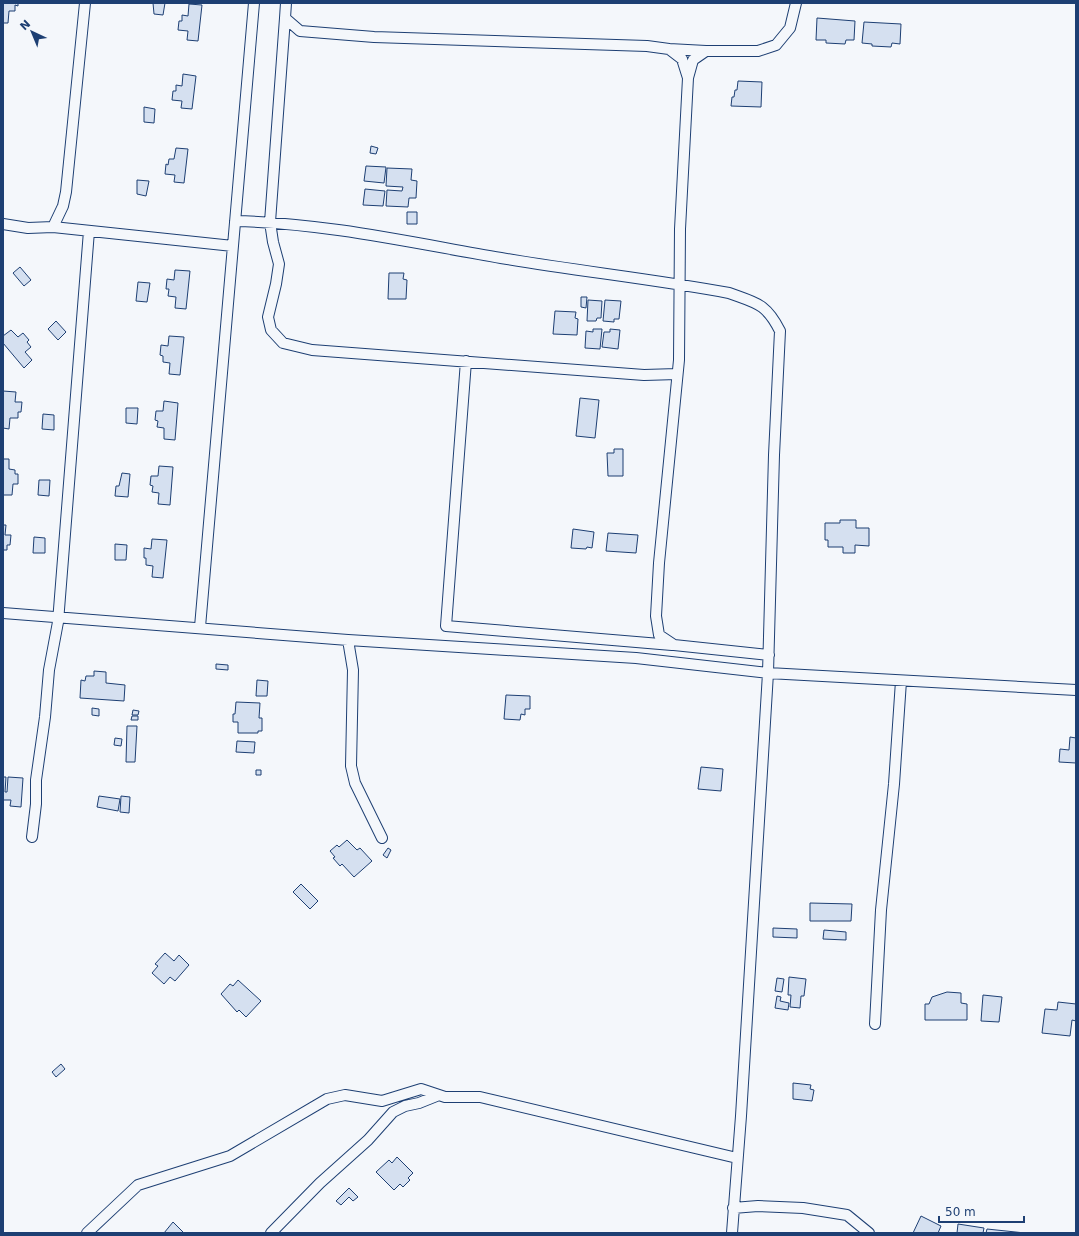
<svg xmlns="http://www.w3.org/2000/svg" width="1079" height="1236" viewBox="0 0 1079 1236" font-family="'DejaVu Sans',sans-serif">
  <style>
    .building { fill: #d5e0f0; stroke: #1d3f73 }
    .lines { fill: none; stroke-linecap: round; stroke-linejoin: round }
    .street-casing { stroke: #1d3f73; stroke-width: 12 }
    .street { stroke: #f4f7fb; stroke-width: 10 }
  </style>
  <rect width="100%" height="100%" fill="#f4f7fb"/>
  <path class="building" d="M3 3H18V6L15 5V11H9L8 23H3Z
    M153 3H165L163 15 154 14Z
    M189 4 202 5 198 41 187 40 188 31 178 30 179 21H182V15L188 16Z
    M817 18 855 21 854 40H846L845 44 826 43V40H816Z
    M864 22 901 24 900 44 892 43 891 47 872 46V44L862 43Z
    M183 74 196 76 192 109 181 108 182 101 172 100 173 91H176V85L182 86Z
    M738 81 762 82 761 107 731 106 732 97H734L735 90H737Z
    M144 107 155 109 154 123 144 122Z
    M371 146 378 148 376 154 370 153Z
    M176 148 188 149 184 183 174 182 175 175 165 174 166 164 168 165 169 159H174Z
    M366 166 386 167 384 183 364 181Z
    M387 168 412 169 411 180 417 181 416 198H409L408 207 386 206 387 190 402 191 403 187 386 186Z
    M137 180 149 181 146 196 137 194Z
    M365 189 385 191 383 206 363 205Z
    M407 212H417V224H407Z
    M20 267 31 280 24 286 13 273Z
    M175 270 190 271 186 309 175 308 176 297 168 296 169 289H166L167 279 174 280Z
    M389 273H404L403 279 407 280 406 299H388Z
    M138 282 150 283 147 302 136 301Z
    M581 297H587L586 308 581 307Z
    M588 300 602 301 601 318H597L596 321H587Z
    M605 300 621 301 619 319H614V322L603 321Z
    M555 311 576 312 575 318 578 319 577 335 553 334Z
    M56 321 66 332 58 340 48 329Z
    M593 329H602L600 349 585 348 586 331 593 332Z
    M610 329 620 330 618 349 602 347 604 332H610Z
    M11 330 18 337 23 333 29 340 27 342 31 347 25 352 32 360 24 368 3 343V336Z
    M169 336 184 337 180 375 169 374 170 363 163 362V356L160 355 161 345 168 346Z
    M3 391 16 392 15 402H22L21 412H18V418H10L9 429 3 428Z
    M580 398 599 400 595 438 576 436Z
    M164 401 178 403 175 440 164 439V428L157 427 158 421 155 420 156 411H163Z
    M126 408H138L137 424 126 423Z
    M43 414 54 415V430L42 429Z
    M614 449H623V476H608L607 453H614Z
    M3 459H9V469L15 470V474H18V484H13L12 495H3Z
    M159 466 173 467 170 505 158 504 159 493 152 492 153 486 150 485 151 476H158Z
    M122 473 130 474 128 497 115 496 116 486H119Z
    M39 480H50L49 496 38 495Z
    M840 520H856V528H869V546L855 545V553H843V547H828V540H825V523H840Z
    M3 525H6L5 535H11L10 545H7V550H3Z
    M573 529 594 532 592 548 587 547 586 549 571 548Z
    M608 533 638 535 636 553 606 551Z
    M34 537 45 538V553H33Z
    M152 539 167 540 163 578 152 577 153 566 146 565V558H144V548L151 549Z
    M115 544 127 545 126 560H115Z
    M216 664 228 665V670L216 669Z
    M94 671 106 672V683L125 685 124 701 80 698 81 680 85 681 86 676H94Z
    M257 680 268 681 267 696H256Z
    M506 695 530 696V709H525V715L521 714 520 720 504 719Z
    M236 702 260 703 259 718H262V731H258V733H238V722H233V714H235Z
    M92 708 99 709V716L92 715Z
    M133 710 139 711 138 715H132Z
    M132 716H138V720H131Z
    M127 726H137L135 762H126Z
    M1070 737 1076 738V763L1059 762 1060 749 1069 750Z
    M115 738 122 739 121 746 114 745Z
    M237 741 255 742 254 753 236 752Z
    M701 767 723 769 721 791 698 789Z
    M256 770H261V775H256Z
    M3 777H6L5 792H7L8 777 23 778 21 807 10 806 11 800H3Z
    M99 796 120 799 118 811 97 807Z
    M121 796 130 797 129 813 120 812Z
    M347 840 357 850 360 848 372 861 354 877 342 864 340 866 333 858 335 857 330 851 337 845 339 847Z
    M388 848 391 850 387 858 383 855Z
    M301 884 318 901 310 909 293 892Z
    M810 903 852 904 851 921H810Z
    M773 928 797 929V938L773 937Z
    M824 930 846 932V940L823 939Z
    M165 953 174 961 179 955 189 965 175 981 170 977 164 984 152 973 158 966 155 964Z
    M789 977 806 979 804 996H801L800 1008 790 1007 791 995H788Z
    M777 978 784 979 782 992 775 991Z
    M238 980 261 1001 246 1017 239 1010 237 1012 221 994 230 984 233 986Z
    M947 992 961 993V1003L967 1004V1020H925V1004H929L932 997Z
    M983 995 1002 997 999 1022 981 1021Z
    M777 996 781 997 780 1001 789 1003 788 1010 775 1008Z
    M1058 1002 1076 1004V1021L1072 1020 1070 1036 1042 1033 1045 1009 1057 1010Z
    M61 1064 65 1069 56 1077 52 1072Z
    M793 1083 811 1085 810 1089 814 1090 812 1101 793 1099Z
    M397 1157 413 1173 408 1178 410 1180 403 1187 400 1184 394 1190 376 1172 389 1160 392 1163Z
    M349 1188 358 1197 353 1201 349 1197 341 1205 336 1201Z
    M921 1216 941 1226 938 1233H913Z
    M173 1222 184 1233H164Z
    M958 1224 984 1228 983 1233H957Z
    M987 1229 1025 1233H986Z"/>
  <g class="lines">
    <defs>
      <path id="street" d="M286 3 285 18 300 31 374 37 647 46 669 49 682 59 688 78
        M285 18 270 222 273 242 279 264 276 284 268 317 271 330 283 343 312 350 644 375 677 374
        M669 49 706 51
        M235 221C325 223 413 243 501 258 577 271 653 279 729 293 756 303 766 303 780 331L774 455 768 673 741 1116 732 1233
        M3 224 28 228 53 227 233 246
        M53 227 63 206 66 192 85 3
        M466 361 446 626 672 645
        M3 613 348 640 636 658 768 673 1076 690
        M200 627 254 3
        M348 640 353 670 351 766 355 783 382 838
        M769 655 674 645 659 635 656 616 659 563 679 360 680 229 688 78 693 60 706 51H758L776 45 790 28 796 3
        M32 837 36 804V780L45 717 49 670 58 622 89 231
        M875 1024 881 910 894 784 901 681
        M733 1208 758 1206 803 1208 847 1215 869 1233
        M87 1233 138 1185 230 1156 327 1099 345 1095 382 1101 421 1089 445 1097H480L737 1158
        M271 1233 320 1183 368 1140 393 1112 405 1106 419 1103 439 1095"/>
    </defs>
    <use href="#street" class="street-casing"/>
    <use href="#street" class="street"/>
  </g>
  <rect width="1079" height="1236" fill="none" stroke="#1d3f73" stroke-width="8"/>
  <g transform="translate(32 32) rotate(316)" stroke="#f4f7fb" stroke-width="3" paint-order="stroke">
  <path d="M0-3L7 15L0 10L-7 15Z" fill="#1d3f73"/>
  <text y="-6" font-size="11" font-weight="bold" text-anchor="middle" fill="#1d3f73">N</text>
  </g>
  <path d="M939 1216v6h85v-6" fill="none" stroke="#1d3f73" stroke-width="2"/>
  <text x="945" y="1216" font-size="12" fill="#1d3f73" stroke="#f4f7fb" stroke-width="3" paint-order="stroke">50 m</text>
</svg>
